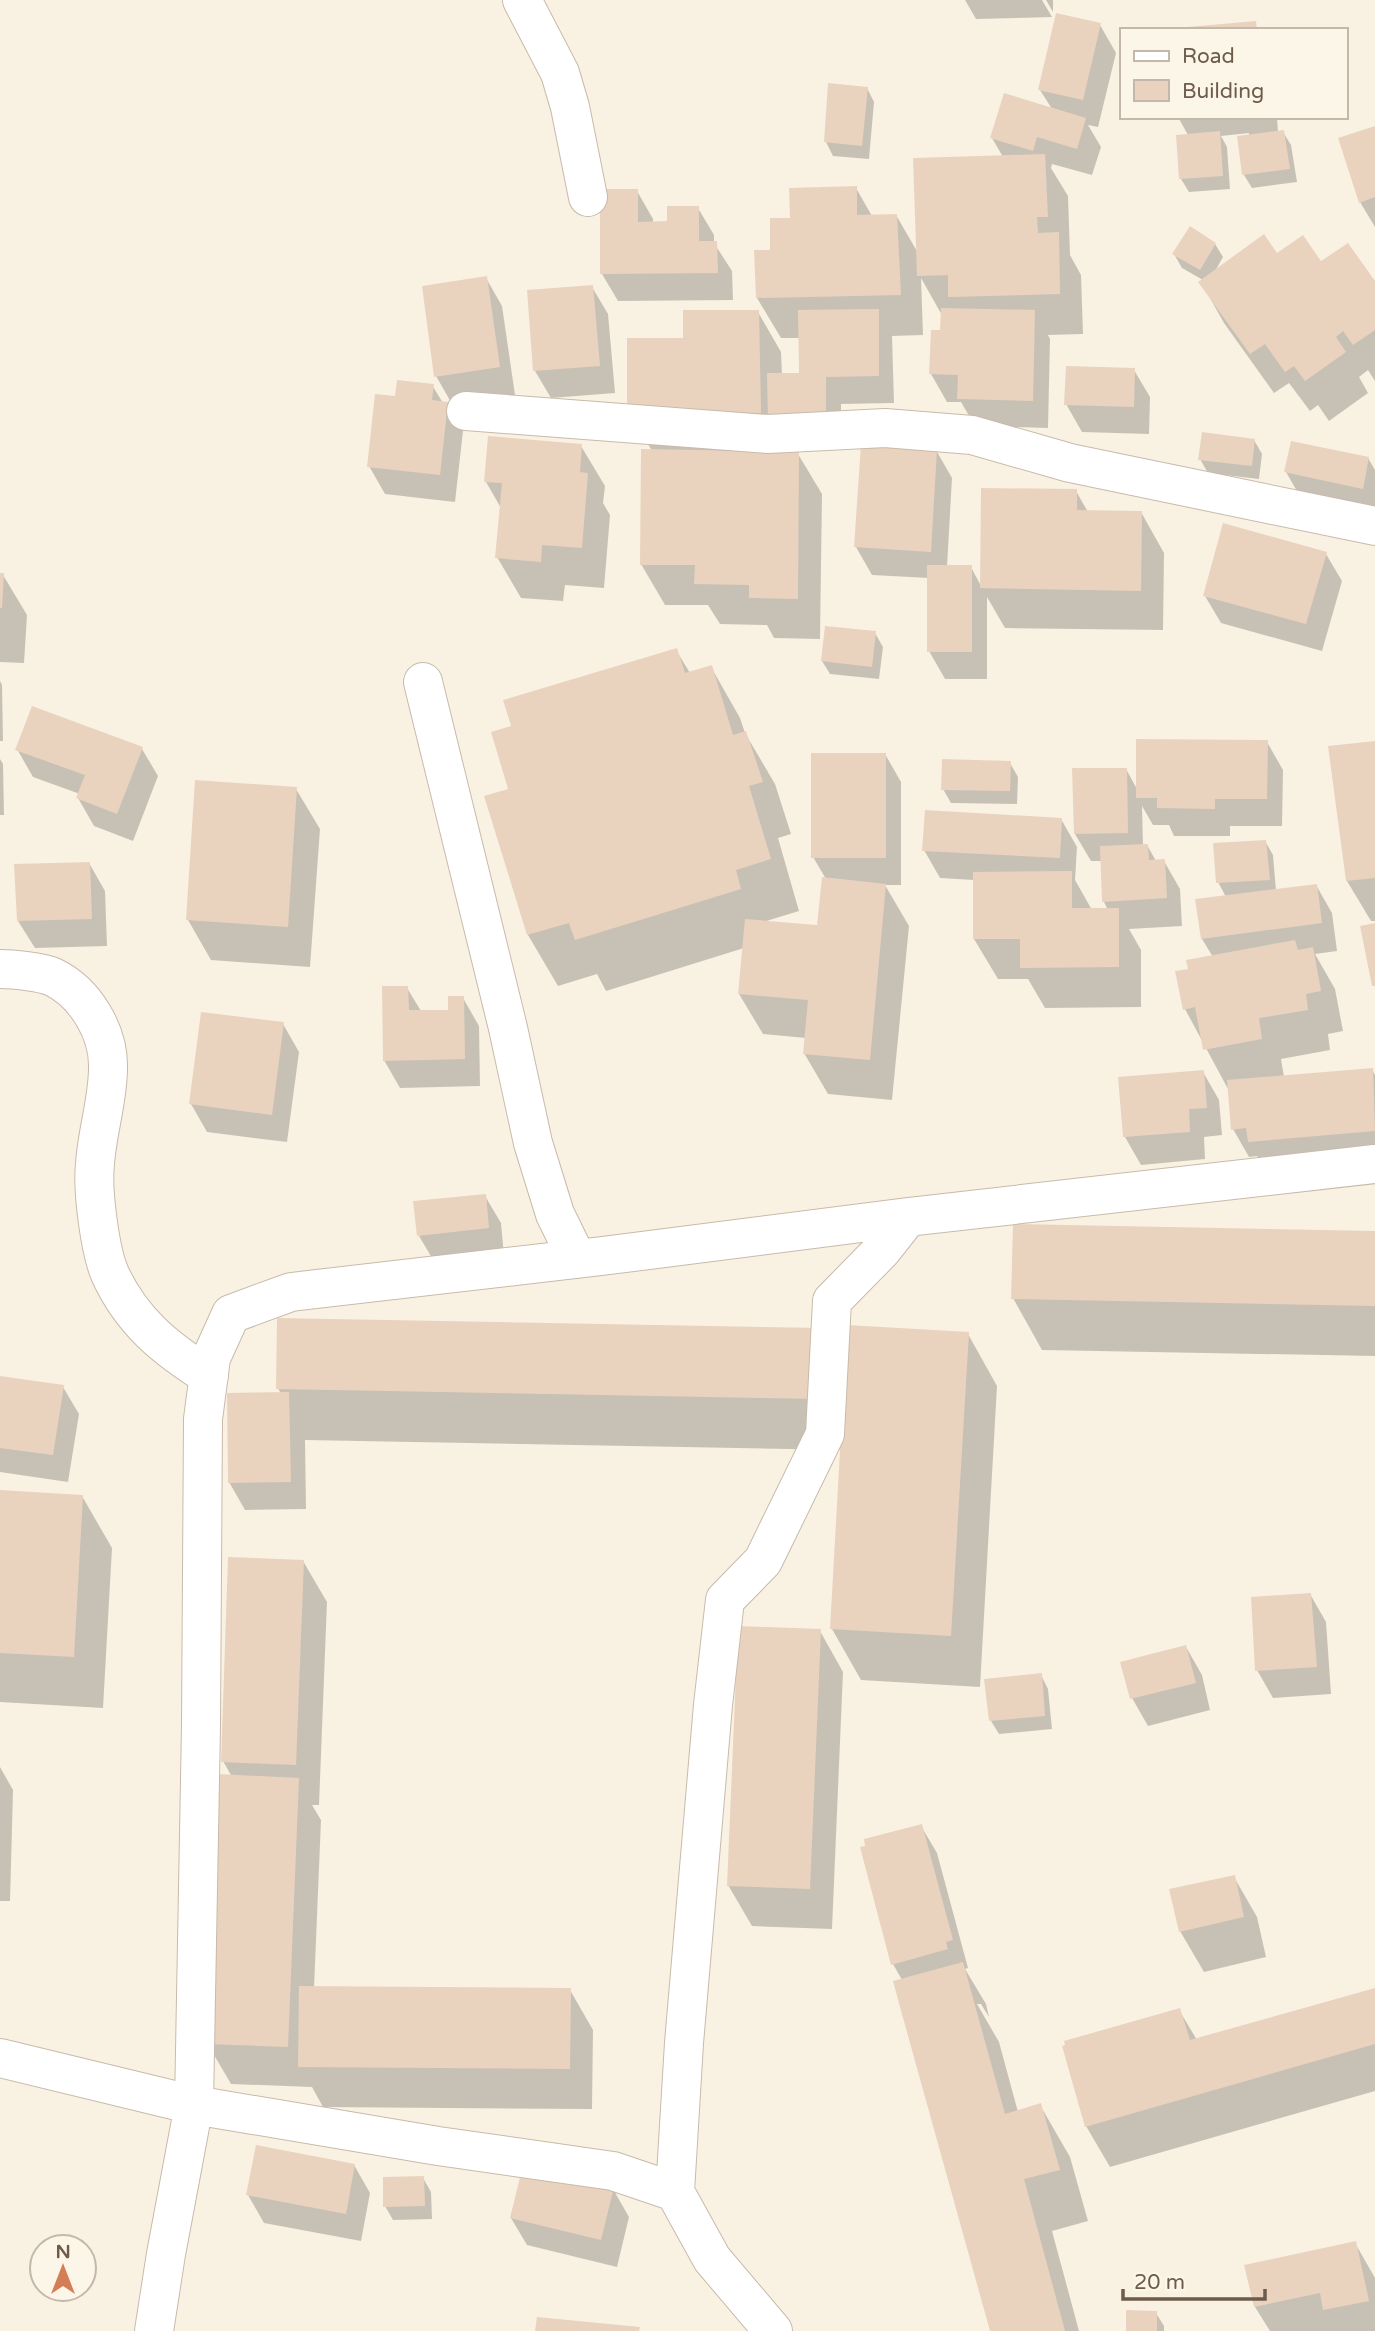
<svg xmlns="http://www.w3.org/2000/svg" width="1375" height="2331" viewBox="0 0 1375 2331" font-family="'Varela Round',sans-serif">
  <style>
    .shadow { fill: #0003 }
    .building { fill: #ead3be }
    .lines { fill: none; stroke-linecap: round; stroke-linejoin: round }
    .minor-casing { stroke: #c8baab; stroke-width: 40 }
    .minor { stroke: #fff; stroke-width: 38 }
  </style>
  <rect width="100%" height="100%" fill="#f9f2e3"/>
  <path class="shadow" d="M965 0H1042L1052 17 976 19Z
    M1046 0H1053V12Z
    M1100 25 1116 53 1098 127 1088 125 1101 147 1092 175 1052 164 1051 168 1068 196 1070 255 1081 275 1083 334 1048 335 1050 339 1048 428 975 426 961 402H947L931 374 942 332 943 317 921 278 923 335 892 336 894 403 841 404V446L783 453 798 454 822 494 820 639 774 638 767 625 720 624 708 605H665L641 564 652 451 629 411 685 340 758 312 781 352 782 375H800V338H781L757 298 772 251 792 219 856 188 872 216 896 215 918 253 1003 157 992 138 1052 109 1040 90Z
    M867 88 874 102 869 159 833 156 826 142Z
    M1178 117H1277L1278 132H1283L1291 145 1297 182 1252 188 1244 175 1249 133 1221 136 1227 147 1230 189 1189 192 1181 179 1188 135Z
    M1375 128V227L1360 202Z
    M637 191 653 219V224L669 223 698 208 714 235V243L732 271 733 300 618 301 602 274Z
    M1215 244 1223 257 1214 273 1277 255 1321 263 1375 284V381L1368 370 1359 377 1368 393 1329 421 1318 405 1310 411 1289 383 1274 393 1224 323 1201 282 1203 280 1182 268 1174 254Z
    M486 278 502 306 515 395 452 404 436 376Z
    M592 287 608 314 615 393 551 398 535 371Z
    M1134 370 1150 397 1149 434 1082 432 1066 404Z
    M432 385 443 403H447L463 431 455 502 385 494 369 466 397 398Z
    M1254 440 1262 454 1259 479 1208 473 1200 459Z
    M581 446 605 486 603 503 610 515 604 588 565 585 563 601 521 598 497 557 501 508 486 482Z
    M936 450 952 478 947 567H971L981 586 1076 491 1088 512H1141L1164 553 1163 630 1005 628 987 597V679H945L929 651V578L872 575 856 547Z
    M1368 458 1375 470V515L1302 500 1286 472Z
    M1326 554 1342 581 1322 651 1221 623 1205 596Z
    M0 575H3L27 615 24 663 0 662Z
    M875 633 883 647 879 679 830 674 822 661Z
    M676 650 690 673 711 667 740 718 745 733 775 784 791 834 778 838 799 911 763 922 819 927 826 879 813 857 885 754 901 782V885H885L909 926 892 1100 828 1094 804 1053 806 1038 763 1034 739 994 744 948 606 991 597 974 558 986 528 935 510 790 513 727Z
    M0 681 2 685 3 741H0Z
    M1267 742 1283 770 1282 826H1230V836H1174L1169 825H1153L1142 806 1143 846 1147 845 1156 861H1164L1180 889 1182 926 1129 929 1141 950V1007L1045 1008 1028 979H998L974 939V880L940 878 924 850 1061 819 1077 847 1075 880 1092 910H1108L1104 902 1102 861H1091L1075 834 1126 769 1137 789Z
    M1375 743V921H1371L1347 881Z
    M17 749H142L158 776 133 841 94 826 78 798 80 794 33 777Z
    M0 759 3 764 4 815H0Z
    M1010 763 1018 777 1017 804 951 803 943 789Z
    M296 789 320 829 310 967 211 960 188 920Z
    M1265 841 1273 855 1276 891 1316 885 1332 913 1337 951 1315 954 1335 989 1343 1031 1328 1034 1330 1050 1281 1059 1284 1077 1372 1069 1375 1075V1160L1265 1169 1257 1156 1249 1157 1233 1129 1228 1089 1185 1009 1190 970 1213 957 1202 939 1226 897 1218 882Z
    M89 863 105 891 107 946 35 948 18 921Z
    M407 988 421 1011H450L463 998 479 1026 480 1086 400 1088 384 1060Z
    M283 1024 299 1052 287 1142 207 1132 191 1104Z
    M1203 1072 1219 1100 1222 1135 1204 1137 1205 1159 1141 1165 1125 1137Z
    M485 1196 501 1223 504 1256 435 1263 419 1236Z
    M1375 1233V1356L1042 1350 1013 1298Z
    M968 1334 997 1386 980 1687 861 1680 832 1629 842 1450 305 1440 306 1509 245 1510 229 1482 281 1394 278 1388Z
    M0 1377 63 1387 79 1414 68 1482 0 1472Z
    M0 1492 82 1496 112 1548 103 1708 0 1702Z
    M303 1561 327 1602 319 1805H312L321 1820 314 1988 570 1990 593 2030 592 2109 323 2107 312 2087 231 2084 207 2043 232 1777 223 1761Z
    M1310 1594 1326 1622 1331 1694 1273 1698 1257 1670Z
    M820 1631 843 1672 832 1929 752 1926 728 1885Z
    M1186 1647 1202 1675 1210 1710 1148 1726 1132 1698Z
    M1041 1675 1048 1689 1052 1729 999 1734 991 1721Z
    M0 1767 13 1790 10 1901H0Z
    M921 1826 937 1853 968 1968 965 1969 986 2004 989 2017 981 2004H977L999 2042 1018 2112 1040 2105 1070 2157 1088 2221 1052 2231 1079 2331H992L902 1980 893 1964Z
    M1234 1877 1257 1917 1266 1957 1204 1972 1180 1931Z
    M1375 1990V2091L1110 2167 1086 2126 1179 2010 1197 2040Z
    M354 2165 370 2193 361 2241 264 2223 248 2195Z
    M423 2178 431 2192 432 2219 393 2220 385 2206Z
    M613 2189 629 2217 617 2267 527 2245 511 2218Z
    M1355 2243 1375 2278V2331H1270L1255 2307Z
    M1156 2313 1164 2326V2331H1127Z"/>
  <path class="building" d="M1056 13 1101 23 1083 100 1038 90Z
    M1256 21 1257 30H1177L1176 28Z
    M828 83 868 87 862 146 824 142Z
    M1004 93 1086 118 1077 149 1037 137 1033 151 990 138Z
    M1375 126V197L1359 203 1338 138Z
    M1284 130 1290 169 1242 175 1237 136Z
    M1220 131 1223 176 1179 179 1176 135Z
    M1045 154 1048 217H1037L1038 233 1059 232 1060 294 948 297V275L917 276 913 158Z
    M857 186V215L897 214 901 295 756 298 754 250H770V218H790L789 188Z
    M600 189H638V222L667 221V206H699V241H717L718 273 600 274Z
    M1190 226 1216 243 1200 270 1172 254Z
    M1264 234 1277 253 1303 235 1321 261 1348 243 1375 281V330L1353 345 1343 331 1336 337 1346 352 1305 381 1294 366 1285 372 1265 344 1250 354 1198 282Z
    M487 276 500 367 434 377 422 286Z
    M593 285 600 366 533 371 527 290Z
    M941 308 1035 310 1033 401 957 399 958 375 929 374 931 330H940Z
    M879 309V376L826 377V419L768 420 767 373H799L798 310Z
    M683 310H759L761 413 627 411V338H683Z
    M1066 366 1135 368 1134 407 1064 405Z
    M397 380 434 384 432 400 448 402 440 475 367 467 375 394 395 396Z
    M1202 432 1255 439 1252 466 1198 460Z
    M488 436 582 444 580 472 588 473 582 548 542 545 541 562 495 558 502 483 484 482Z
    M1291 441 1369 457 1363 489 1284 472Z
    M861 444 937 449 931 552 854 547Z
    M641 449 799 452 798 599 749 598V585L694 584 695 565H640Z
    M981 488 1077 489V510L1142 511 1141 591 980 588Z
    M1223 523 1327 552 1306 624 1203 596Z
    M927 565H972V652H927Z
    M0 573H4L2 608H0Z
    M825 626 876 631 872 667 821 661Z
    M677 648 685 673 712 665 733 735 746 731 763 782 749 786 771 859 736 870 741 889 575 940 569 923 527 935 484 796 508 789 491 732 511 726 503 700Z
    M32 706 143 747 117 814 76 798 85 775 15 750Z
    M1136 739 1268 740 1267 799H1215V809L1157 808V798H1136Z
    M1375 741V878L1346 881 1328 746Z
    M811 753H886V858H811Z
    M942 759 1011 761 1010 791 941 790Z
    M1072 768H1127L1128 833 1074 834Z
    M195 780 297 787 288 927 186 920Z
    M925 810 1062 818 1060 858 922 851Z
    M1266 840 1270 880 1216 883 1213 843Z
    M1148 844 1149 860 1165 859 1167 898 1102 902 1100 846Z
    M90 862 92 919 17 921 14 864Z
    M1072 871V908H1119V967L1020 968V939H973V872Z
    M822 877 886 884 870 1060 803 1054 808 1000 738 994 745 919 817 925Z
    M1317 884 1322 923 1201 939 1195 899Z
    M1375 923V986H1372L1360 926Z
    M1295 940 1298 950 1313 947 1321 991 1306 994 1308 1010 1259 1018 1262 1039 1203 1050 1195 1007 1183 1010 1175 971 1188 969 1186 960Z
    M382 986H408L409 1010H448V996H464L465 1059 383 1061Z
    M201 1012 284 1022 272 1115 189 1104Z
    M1373 1068 1375 1131 1248 1142 1246 1128 1231 1130 1227 1080Z
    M1204 1070 1207 1108 1189 1109 1190 1132 1123 1137 1118 1077Z
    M486 1194 489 1228 417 1236 413 1201Z
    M1013 1224 1375 1231V1306L1011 1299Z
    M277 1318 822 1328 821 1399 276 1389Z
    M847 1325 969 1332 951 1636 830 1629Z
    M0 1376 64 1385 53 1455 0 1448Z
    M289 1392 291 1482 228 1483 227 1393Z
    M0 1490 83 1495 74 1657 0 1653Z
    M228 1557 304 1560 296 1765 221 1762Z
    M1311 1593 1317 1667 1255 1671 1251 1597Z
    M738 1626 821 1629 810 1889 727 1886Z
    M1186 1645 1196 1683 1130 1699 1120 1662Z
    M1042 1673 1045 1716 989 1721 984 1679Z
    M217 1774 299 1778 288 2047 206 2044Z
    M922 1824 953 1940 946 1942 948 1949 891 1965 860 1847 865 1846 864 1839Z
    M1235 1875 1244 1917 1179 1932 1169 1889Z
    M963 1962 1005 2114 1041 2103 1060 2170 1024 2179 1065 2331H990L900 2007 893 1981Z
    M299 1986 571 1988 570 2069 298 2067Z
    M1375 1988V2044L1085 2127 1062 2046 1065 2045 1064 2041 1180 2008 1190 2040Z
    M256 2145 355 2164 346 2214 246 2195Z
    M523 2165 614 2187 601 2240 510 2218Z
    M424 2176 425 2206 383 2207V2177Z
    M1356 2241 1369 2301 1323 2310 1320 2293 1254 2307 1244 2265Z
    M1126 2310 1157 2311V2331H1126Z
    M537 2317 640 2327 639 2331H535Z"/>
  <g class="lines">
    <defs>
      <path id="minor" d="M522 0 560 73 570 107 588 197
        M466 411 768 434 885 428 972 435 1070 463 1375 526
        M423 682 508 1028 533 1143 555 1214 577 1259
        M0 969C12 969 42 972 53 977 86 993 109 1033 108 1068 108 1100 97 1132 95 1164 92 1190 100 1251 110 1274 132 1322 166 1349 209 1376
        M0 2058 194 2105 438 2146 613 2171 675 2192 712 2259 773 2331
        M675 2192 684 2043 713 1705 725 1600 763 1561 825 1434 832 1301 882 1250 908 1217
        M154 2331 166 2254 194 2105 201 1726 203 1419 211 1358 231 1314 291 1292 602 1256 908 1217 1375 1164"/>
    </defs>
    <use href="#minor" class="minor-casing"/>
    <use href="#minor" class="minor"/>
  </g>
  <rect x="1120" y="28" width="228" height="91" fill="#fcf6e8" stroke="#c3b8aa" stroke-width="2"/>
  <rect x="1134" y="51" width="35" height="10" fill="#ffffff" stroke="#c3b8aa" stroke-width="2"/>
  <text x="1182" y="63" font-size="21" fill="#6d5b4c">Road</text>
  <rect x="1134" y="80" width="35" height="21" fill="#ead3be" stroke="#c3b8aa" stroke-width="2"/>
  <text x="1182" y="98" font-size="21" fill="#6d5b4c">Building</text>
  <g transform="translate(63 2268)"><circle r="33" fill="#fcf6e8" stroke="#c3b8aa" stroke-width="2"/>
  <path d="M0-5L12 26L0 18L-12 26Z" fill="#d47e57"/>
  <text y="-10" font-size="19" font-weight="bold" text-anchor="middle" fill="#6d5b4c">N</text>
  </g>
  <path d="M1123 2289v10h142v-10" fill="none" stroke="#6d5b4c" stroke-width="3.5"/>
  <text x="1134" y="2289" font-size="21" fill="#6d5b4c" stroke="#fcf6e8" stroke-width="5" paint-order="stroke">20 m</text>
</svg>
